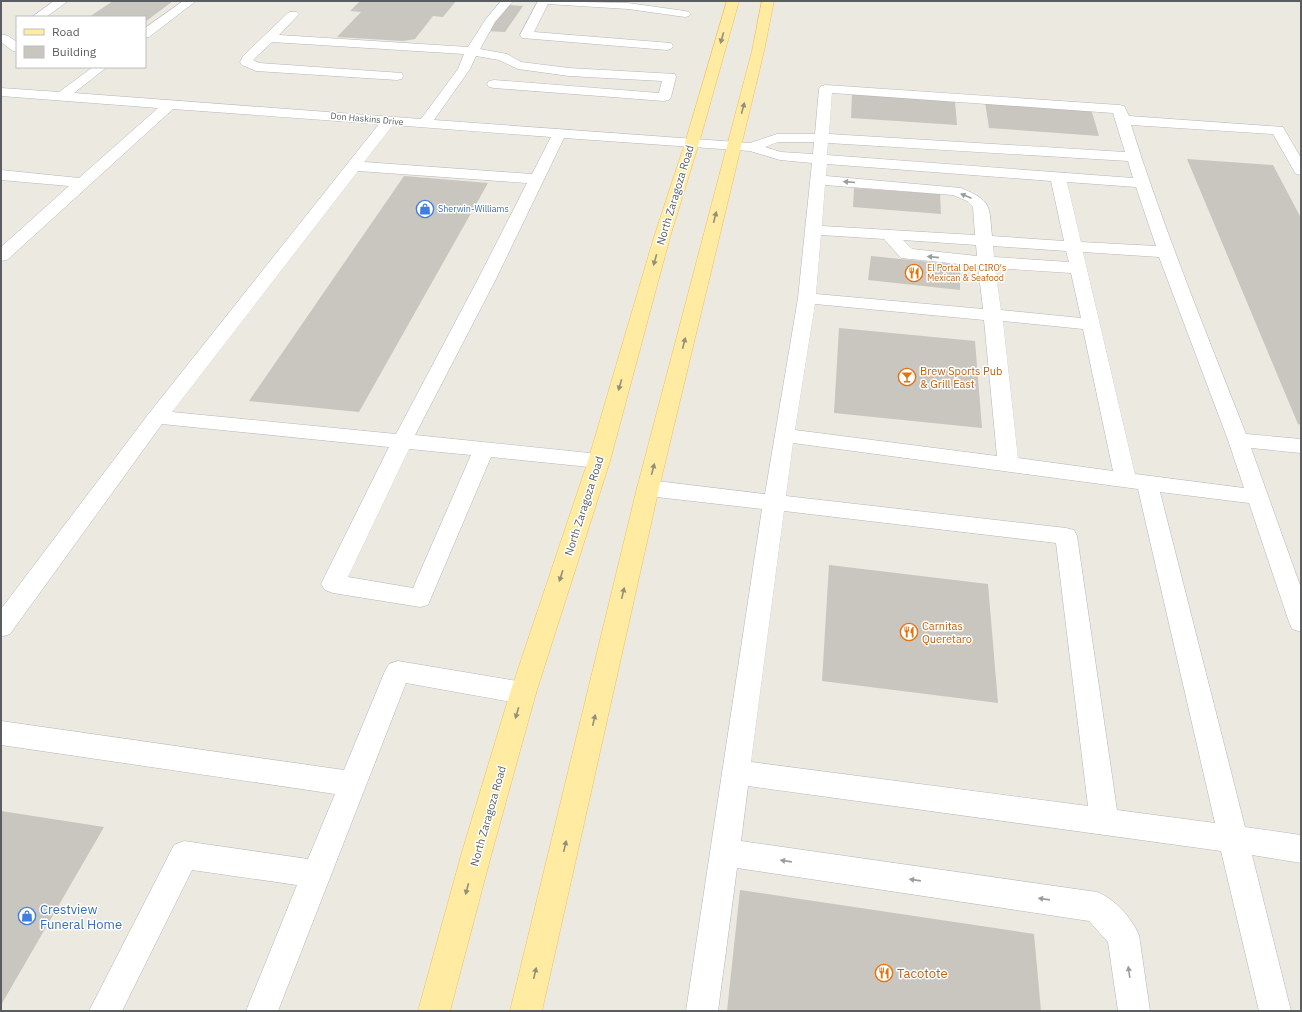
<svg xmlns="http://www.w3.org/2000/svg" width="1302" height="1012" viewBox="0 0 1302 1012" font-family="'IBM Plex Sans',sans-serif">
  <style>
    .building { fill: #c9c5bf }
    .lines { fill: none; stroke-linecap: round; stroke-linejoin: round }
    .minor-casing { stroke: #b3b6bb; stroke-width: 1 }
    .major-casing { stroke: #f4bf51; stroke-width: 1 }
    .minor { fill: #fff; fill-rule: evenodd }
    .major { fill: #ffeca2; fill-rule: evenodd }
    .oneway { fill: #938f78 }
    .oneway2 { fill: #9b9ea0 }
    .labels { text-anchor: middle; stroke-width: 3; stroke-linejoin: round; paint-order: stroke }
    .far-street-label { font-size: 9px; fill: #595d61; stroke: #fff }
    .far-shop-label { font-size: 9px; fill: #366cbe; stroke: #fff; text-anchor: start }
    .far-food-label { font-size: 9px; fill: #c56008; stroke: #fff; text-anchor: start }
    .street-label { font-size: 11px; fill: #595d61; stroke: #fff }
    .food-label { font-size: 11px; fill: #c56008; stroke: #fff; text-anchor: start }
    .near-shop-label { font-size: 13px; fill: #366cbe; stroke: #fff; text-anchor: start }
    .near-food-label { font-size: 13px; fill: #c56008; stroke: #fff; text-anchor: start }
  </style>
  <rect width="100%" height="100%" fill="#ece9e0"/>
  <path class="building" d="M113 1H173L145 22V17H89Z
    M360 1H456L443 17 433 16 415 39 403 41 337 37 361 12 350 11Z
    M506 5 523 6 505 32 487 31Z
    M852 94 955 101 957 125 851 118Z
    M985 102 1091 109 1099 136 989 128Z
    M1187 159 1273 165 1301 218V425L1298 424Z
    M404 176 488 183 359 412 249 401Z
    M854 188 940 194 941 214 853 207Z
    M871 256 960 265V290L868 280Z
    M839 328 975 341 982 428 834 413Z
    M829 565 988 584 998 703 822 681Z
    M1 811 104 827 1 1005Z
    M740 890 1034 934 1041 1011H727Z"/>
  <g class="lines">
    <defs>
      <path id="minor" d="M54 1H68L46 17H32Z
        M183 1H196L149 37 145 38V28Z
        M501 1H513L495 22 480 49 507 54 521 62 569 68 675 74 676 77 671 97 669 100 664 101 494 88 489 87 487 84 489 81 494 80 659 93 662 81 569 76 518 69 499 60 476 56 470 69 434 120 750 143 777 134H815L819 89 821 86 826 85 1119 105 1124 106 1129 116 1283 127 1301 158V175L1296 174 1294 171 1273 134 1131 125C1164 230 1206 332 1246 434L1301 439V453L1251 448 1301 588V632L1292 629 1289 622 1249 503 1160 492 1245 827 1301 835V863L1252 855 1291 1011H1259L1221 851 748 786 741 841 1097 892C1115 899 1131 917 1139 935L1150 1011H1118L1108 942 1089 921 737 868 718 1011H686L762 509 648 496 640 493 637 488 640 483 648 480 765 494 798 298 812 163 780 160 750 151 564 138 495 281 415 435 599 454 606 456 610 461 606 466 599 468 491 457 428 605 420 607 333 593 325 590 321 584 389 447 162 424 10 634 1 637V609L150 412 379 124 173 109 7 260 1 261V247L69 186 1 180V170L79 178 158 108 1 96V88L59 92 93 67H107L74 93 421 119 458 69 464 54 272 42 253 60 259 63 402 73 403 76 402 79 397 80 256 71 242 65 240 62 243 56 289 12H297L299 14 279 35 468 47 486 19ZM832 93 1113 113 1125 152 829 134ZM393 125 551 137 532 174 364 162ZM778 142H814L813 154 781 152 765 147ZM828 143 1128 161 1133 178 827 155ZM827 164 1051 181 1064 241 992 236C989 205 992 201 961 188L826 176ZM358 171 527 183 477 281 396 434 172 412ZM1067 182 1136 187 1156 246 1081 242ZM825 185 953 195 967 201 973 207 975 235 822 226ZM821 235 884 239 901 258 978 266 983 309 816 294ZM903 240 976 245 977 256 912 249ZM993 246 1066 251 1069 262 994 257ZM1083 252 1159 257 1228 440 1244 488 1135 474ZM995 268 1071 273 1081 318 1001 310ZM815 304 984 320 997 456 795 430ZM1003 321 1083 329 1113 471 1018 458ZM793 443 1138 489 1215 823 1117 810 1077 536 1074 530 1066 528 786 496ZM409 449 471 455 413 588 348 577ZM784 511 1056 543 1088 806 751 762Z
        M538 1 628 3 685 11 689 12 691 14 689 16 685 17 628 9 548 4 534 32 671 43 673 46 671 49 667 50 522 38 520 35Z
        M1 34 8 36 17 42V52L13 51 1 42Z
        M398 661 523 682 532 685 536 693 532 701 523 704 406 683 278 1011H246L297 885 192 870 122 1011H89L174 845 184 841 308 859 335 794 1 745V721L344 770 385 671 389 664Z"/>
      <path id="major" d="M727 1H739L699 143 670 237 610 461 536 693 492 852 450 1011H418L462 852 510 693 588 461 654 237 685 143Z
        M762 1H774L764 51 659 488 542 1011H510L637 488 752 51Z"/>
    </defs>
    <use href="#minor" class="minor-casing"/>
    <use href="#major" class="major-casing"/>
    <use href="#minor" class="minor"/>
    <use href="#major" class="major"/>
  </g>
  <defs><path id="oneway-solid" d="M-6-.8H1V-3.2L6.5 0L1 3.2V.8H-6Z"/></defs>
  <g class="oneway">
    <use href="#oneway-solid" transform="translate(722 38) rotate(106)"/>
    <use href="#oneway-solid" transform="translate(743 108) rotate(-75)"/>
    <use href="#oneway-solid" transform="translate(715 217) rotate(-76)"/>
    <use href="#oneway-solid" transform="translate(655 260) rotate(106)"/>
    <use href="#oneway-solid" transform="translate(684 343) rotate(-76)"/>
    <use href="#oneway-solid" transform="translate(620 385) rotate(106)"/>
    <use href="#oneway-solid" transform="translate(653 469) rotate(-76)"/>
    <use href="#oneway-solid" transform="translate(561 576) rotate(108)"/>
    <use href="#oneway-solid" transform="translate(623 593) rotate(-77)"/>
    <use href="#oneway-solid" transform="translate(517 713) rotate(106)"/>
    <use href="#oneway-solid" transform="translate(594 720) rotate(-77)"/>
    <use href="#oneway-solid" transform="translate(565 846) rotate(-77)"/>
    <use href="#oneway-solid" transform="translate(467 889) rotate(105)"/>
    <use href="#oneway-solid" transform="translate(535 973) rotate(-77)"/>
  </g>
  <g class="oneway2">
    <use href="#oneway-solid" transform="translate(849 182) rotate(-175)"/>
    <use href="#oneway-solid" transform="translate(966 196) rotate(-157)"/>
    <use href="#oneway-solid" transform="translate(933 257) rotate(-174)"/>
    <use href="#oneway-solid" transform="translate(786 861) rotate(-172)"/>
    <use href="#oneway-solid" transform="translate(915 880) rotate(-172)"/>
    <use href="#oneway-solid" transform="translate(1044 899) rotate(-172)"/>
    <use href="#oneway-solid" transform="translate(1129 972) rotate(-98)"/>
  </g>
  <defs>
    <symbol id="shop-ring" viewBox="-11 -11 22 22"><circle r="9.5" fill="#fff" stroke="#3f7fe0" stroke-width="1.5"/><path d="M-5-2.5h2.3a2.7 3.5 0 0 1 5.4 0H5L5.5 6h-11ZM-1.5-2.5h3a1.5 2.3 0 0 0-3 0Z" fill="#3f7fe0"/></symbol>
    <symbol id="restaurant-ring" viewBox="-11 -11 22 22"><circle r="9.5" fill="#fff" stroke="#e8710a" stroke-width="1.5"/><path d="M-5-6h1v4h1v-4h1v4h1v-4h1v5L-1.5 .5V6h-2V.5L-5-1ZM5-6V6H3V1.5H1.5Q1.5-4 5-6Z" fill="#e8710a"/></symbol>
    <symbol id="bar-ring" viewBox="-11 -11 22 22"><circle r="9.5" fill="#fff" stroke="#e8710a" stroke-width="1.5"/><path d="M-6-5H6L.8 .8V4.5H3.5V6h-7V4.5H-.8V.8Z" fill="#e8710a"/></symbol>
  </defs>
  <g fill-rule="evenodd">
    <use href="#shop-ring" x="415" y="199" width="20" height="20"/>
    <use href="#restaurant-ring" x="904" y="263" width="20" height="20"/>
    <use href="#bar-ring" x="897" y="367" width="20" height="20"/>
    <use href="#restaurant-ring" x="899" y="622" width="20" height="20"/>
    <use href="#shop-ring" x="17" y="906" width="20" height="20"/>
    <use href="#restaurant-ring" x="874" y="963" width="20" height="20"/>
  </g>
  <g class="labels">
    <g class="far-street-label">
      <text transform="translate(367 119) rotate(5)" y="3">Don Haskins Drive</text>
    </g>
    <g class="far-shop-label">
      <text x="438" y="212">Sherwin-Williams</text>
    </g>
    <g class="far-food-label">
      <text x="927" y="271">El Portal Del CIRO's<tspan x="927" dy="10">Mexican &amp; Seafood</tspan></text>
    </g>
    <g class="street-label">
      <text transform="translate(675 195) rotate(-73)" y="4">North Zaragoza Road</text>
      <text transform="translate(584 506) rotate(-72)" y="4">North Zaragoza Road</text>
      <text transform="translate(488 816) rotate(-74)" y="4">North Zaragoza Road</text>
    </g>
    <g class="food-label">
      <text x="920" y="375">Brew Sports Pub<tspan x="920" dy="13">&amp; Grill East</tspan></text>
      <text x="922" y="630">Carnitas<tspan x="922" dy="13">Queretaro</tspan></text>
    </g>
    <g class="near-shop-label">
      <text x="40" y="914">Crestview<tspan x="40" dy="15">Funeral Home</tspan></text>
    </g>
    <g class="near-food-label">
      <text x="897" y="978">Tacotote</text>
    </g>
  </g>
  <rect width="1302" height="1012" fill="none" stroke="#595d61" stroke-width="4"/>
  <rect x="16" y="16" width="130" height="52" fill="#ffffff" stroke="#bdbec0"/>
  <rect x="24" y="29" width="20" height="6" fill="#ffeca2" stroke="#bdbec0"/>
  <text x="52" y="36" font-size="12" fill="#595d61">Road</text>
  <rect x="24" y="46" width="20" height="12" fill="#c9c5bf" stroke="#bdbec0"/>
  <text x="52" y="56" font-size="12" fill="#595d61">Building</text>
</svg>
